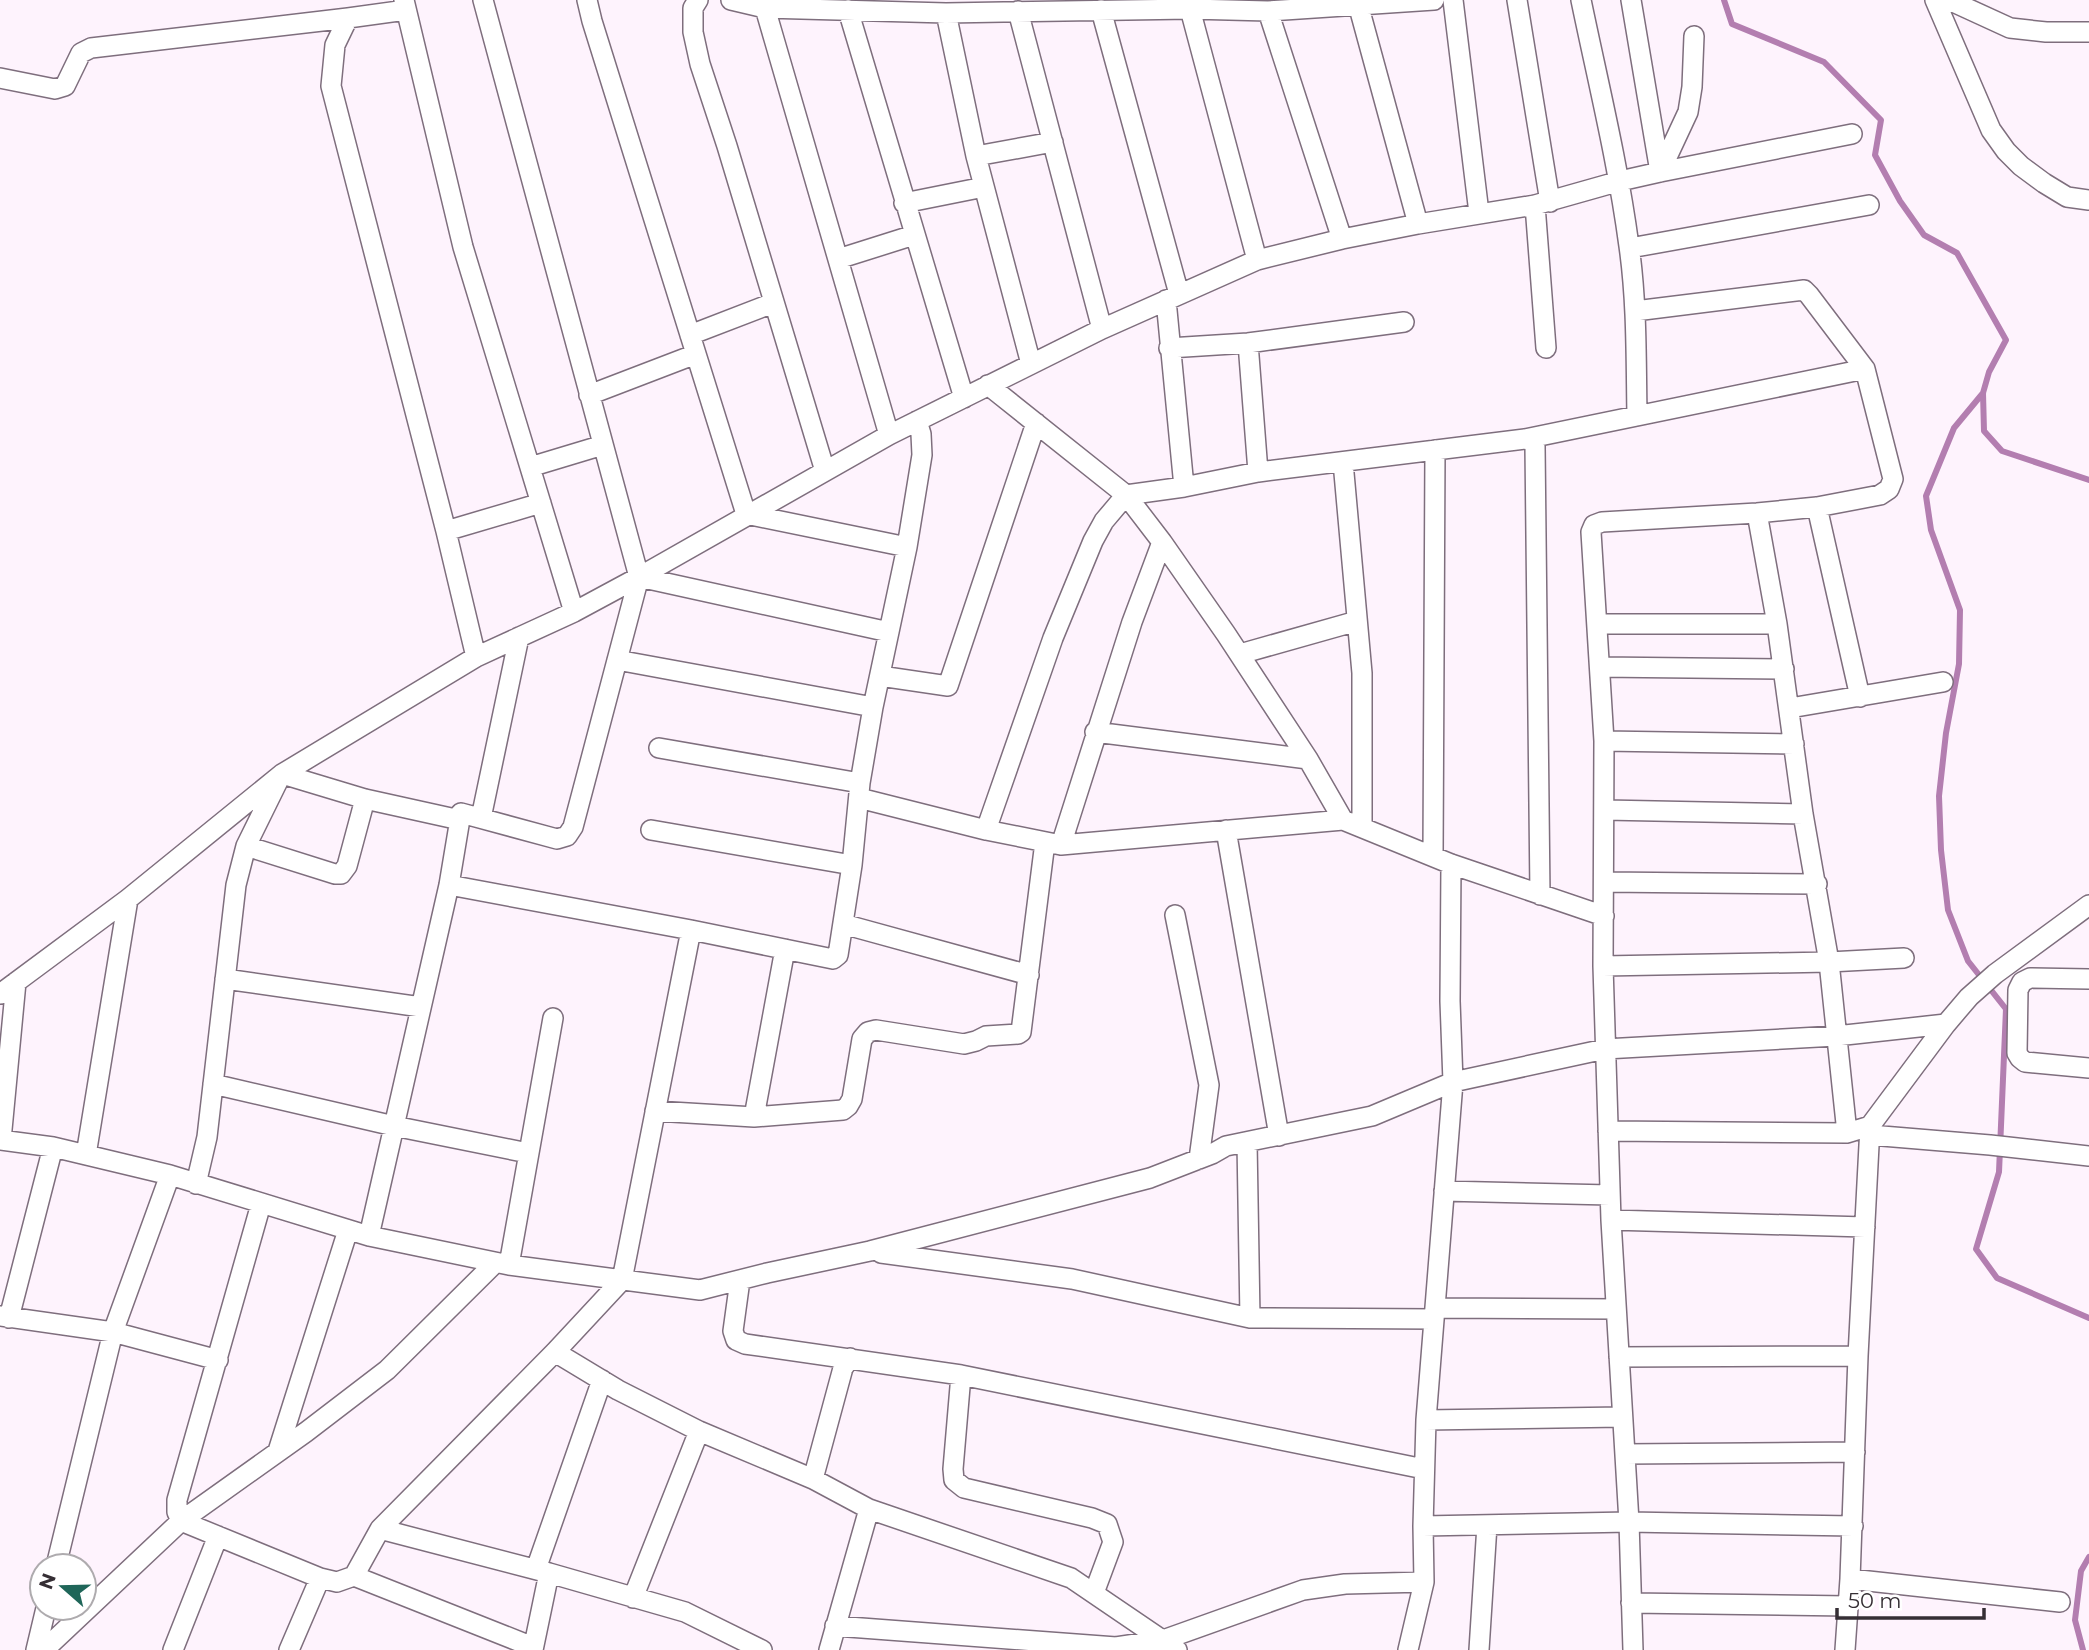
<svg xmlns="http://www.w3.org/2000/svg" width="2089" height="1650" viewBox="0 0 2089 1650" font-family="Montserrat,sans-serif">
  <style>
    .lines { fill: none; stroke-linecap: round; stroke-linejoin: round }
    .stream { stroke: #b37eb0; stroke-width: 6 }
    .minor-casing { stroke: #7e6e7d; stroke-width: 22 }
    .minor { stroke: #fff; stroke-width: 19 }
  </style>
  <rect width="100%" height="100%" fill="#fef3fd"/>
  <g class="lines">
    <path class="stream" d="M1724 0 1732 24 1824 62 1881 120 1875 155 1900 201 1924 235 1957 253 2006 340 1989 372 1983 393 1984 431 2002 451 2089 480
      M1983 393 1954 428 1926 496 1931 530 1960 610 1959 664 1946 733 1939 796 1941 850 1948 910 1968 961 2006 1009 1999 1172 1976 1249 1997 1278 2089 1318
      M2083 1650 2075 1620 2081 1571 2089 1557"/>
    <defs>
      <path id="minor" d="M404 0 463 247 574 612
        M587 0 592 21 746 514 907 547
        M698 0 693 8V32L700 64 727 146 825 471
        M731 0 765 8 946 13 1190 9 1268 11 1434 0
        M766 0 765 8 889 435
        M1190 0V9L1257 260
        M1453 0 1479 213
        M1517 0 1550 202
        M1581 0C1598 82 1618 163 1629 246 1637 302 1636 359 1637 416
        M1631 0 1660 172
        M1935 0 1991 130 2006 151 2021 166 2044 183 2067 197 2089 200
        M1949 0 2010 28 2046 32H2089
        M1358 4 1418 224
        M848 10 964 398
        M1101 10 1179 294
        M1018 11 1102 329
        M1268 11 1342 239
        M946 13 976 156 1031 364
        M348 18 335 45 331 86 446 531 476 657
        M0 78 55 89 65 86 81 53 91 48 348 18 406 10
        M976 156 1053 142
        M1660 172 1688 112 1692 87 1694 36
        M904 203 984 187
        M1535 205 1546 348
        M1630 248 1869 205
        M838 259 914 235
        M1166 300 1184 487
        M690 335 773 303
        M1248 343 1258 472
        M1169 348 1248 343 1404 322
        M988 385 1126 495 1162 542 1226 634 1308 759 1343 820
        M589 395 696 354
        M1525 439 1532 441 1535 446 1540 895
        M1343 462 1362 673V827
        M530 467 603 445
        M1817 507 1860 697
        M1757 513 1777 624 1803 814 1829 962 1847 1133
        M446 531 541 503
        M639 577 889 632
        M1598 624H1777
        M1240 654 1357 621
        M617 660 873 707
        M1600 667 1784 669
        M880 676 948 686 1036 423
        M1790 708 1943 682
        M1095 732 1308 759
        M1604 741 1794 744
        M659 748 860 783
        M282 774 365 799 460 820
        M859 798 986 830 1061 845 1343 820 1451 864 1604 916
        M1605 810 1803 814
        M481 818 519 637
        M651 830 852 865
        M986 830 1053 638 1093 541 1104 521 1126 495 1184 487 1258 472 1525 439 1865 369
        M1226 830 1279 1136
        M1061 845 1132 622 1162 542
        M246 846 335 874H341L347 866 365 799
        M1433 856 1435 450
        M1604 882 1817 884
        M449 885 691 930 833 959 838 955 852 865 860 783 873 707 907 547 922 455 921 434 917 421
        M1175 915 1209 1085 1199 1159
        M843 924 1029 975
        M1603 966 1829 962 1904 958
        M225 979 421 1007
        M2089 979 2030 978 2022 982 2018 990 2017 1053 2020 1058 2025 1062 2089 1068
        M0 994 128 899 282 774 476 657 574 612 639 577 889 435 1102 329 1257 260 1342 239 1418 224 1535 205 1620 181 1660 172 1852 134
        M213 1084 394 1126 528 1153
        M655 1111 754 1117 843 1110 848 1106 852 1099 862 1039 868 1032 876 1030 964 1044 976 1041 986 1036 1018 1034 1021 1032 1045 842
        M754 1117 785 949
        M1608 1131 1847 1133 1870 1126 1946 1024 1969 997 1995 974 2089 905
        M1870 1135 1990 1145 2089 1156
        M0 1140 53 1147 170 1175 369 1236 509 1265 700 1290 767 1273 870 1251 1150 1178 1212 1154 1226 1146 1372 1116 1453 1082 1605 1049 1836 1036 1946 1024
        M1 1140 16 982
        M1247 1142 1250 1318
        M86 1155 128 899
        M196 1184 207 1137 236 885 246 846 278 781
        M1444 1191 1610 1195
        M261 1204 177 1500V1512L181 1521 320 1578 337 1582 354 1576 380 1529 555 1352 622 1280 691 930
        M1611 1220 1865 1227
        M369 1236 449 885 461 813 557 839 567 836 573 827 639 577 483 0
        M881 1253 1072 1279 1250 1318 1434 1319
        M509 1265 553 1018
        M740 1280 733 1331 736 1340 745 1344 961 1375 1424 1469
        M1435 1308 1616 1309
        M0 1316 113 1332 218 1360
        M9 1318 53 1147
        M555 1352 618 1390 699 1431 813 1479 869 1509 1071 1578 1177 1650
        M1619 1357 1858 1356
        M961 1375 953 1469 954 1480 964 1488 1092 1518 1107 1524 1113 1542 1094 1593
        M1426 1420 1622 1417
        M278 1451 348 1230
        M1625 1454 1855 1452
        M813 1479 843 1368 850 1358
        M1423 1526 1629 1522 1853 1526
        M380 1529 549 1573 685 1612 762 1650
        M56 1566 113 1332 170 1175
        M536 1569 602 1380
        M354 1576 533 1647
        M1850 1579 2060 1602
        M633 1598 699 1431
        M1631 1603 1848 1606
        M835 1626 1116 1647 1163 1640 1303 1590 1345 1584 1424 1582
        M36 1650 46 1608
        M44 1650 181 1521 306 1432 387 1370 495 1263
        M173 1650 218 1536
        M289 1650 320 1578
        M533 1650 549 1573
        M829 1650 869 1509
        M1408 1650 1424 1582 1423 1526 1426 1420 1453 1082 1450 1001 1451 864
        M1479 1650 1487 1525
        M1633 1650 1629 1522 1611 1220 1603 966 1604 741 1591 532 1594 525 1602 522 1757 513 1817 507 1880 495 1889 489 1893 479 1865 369 1809 295 1804 290 1635 311
        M1845 1650 1850 1579 1858 1356 1870 1126"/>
    </defs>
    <use href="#minor" class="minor-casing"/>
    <use href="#minor" class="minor"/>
  </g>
  <g transform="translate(63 1587) rotate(290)"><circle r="33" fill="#ffffff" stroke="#aeabae" stroke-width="2"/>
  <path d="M0-5L12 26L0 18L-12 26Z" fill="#1f6659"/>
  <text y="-10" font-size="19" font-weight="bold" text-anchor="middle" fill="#352e34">N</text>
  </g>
  <path d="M1837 1608v10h147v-10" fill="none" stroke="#352e34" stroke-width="3.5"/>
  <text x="1848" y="1608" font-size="21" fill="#352e34" stroke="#ffffff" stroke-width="5" paint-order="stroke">50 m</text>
</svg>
